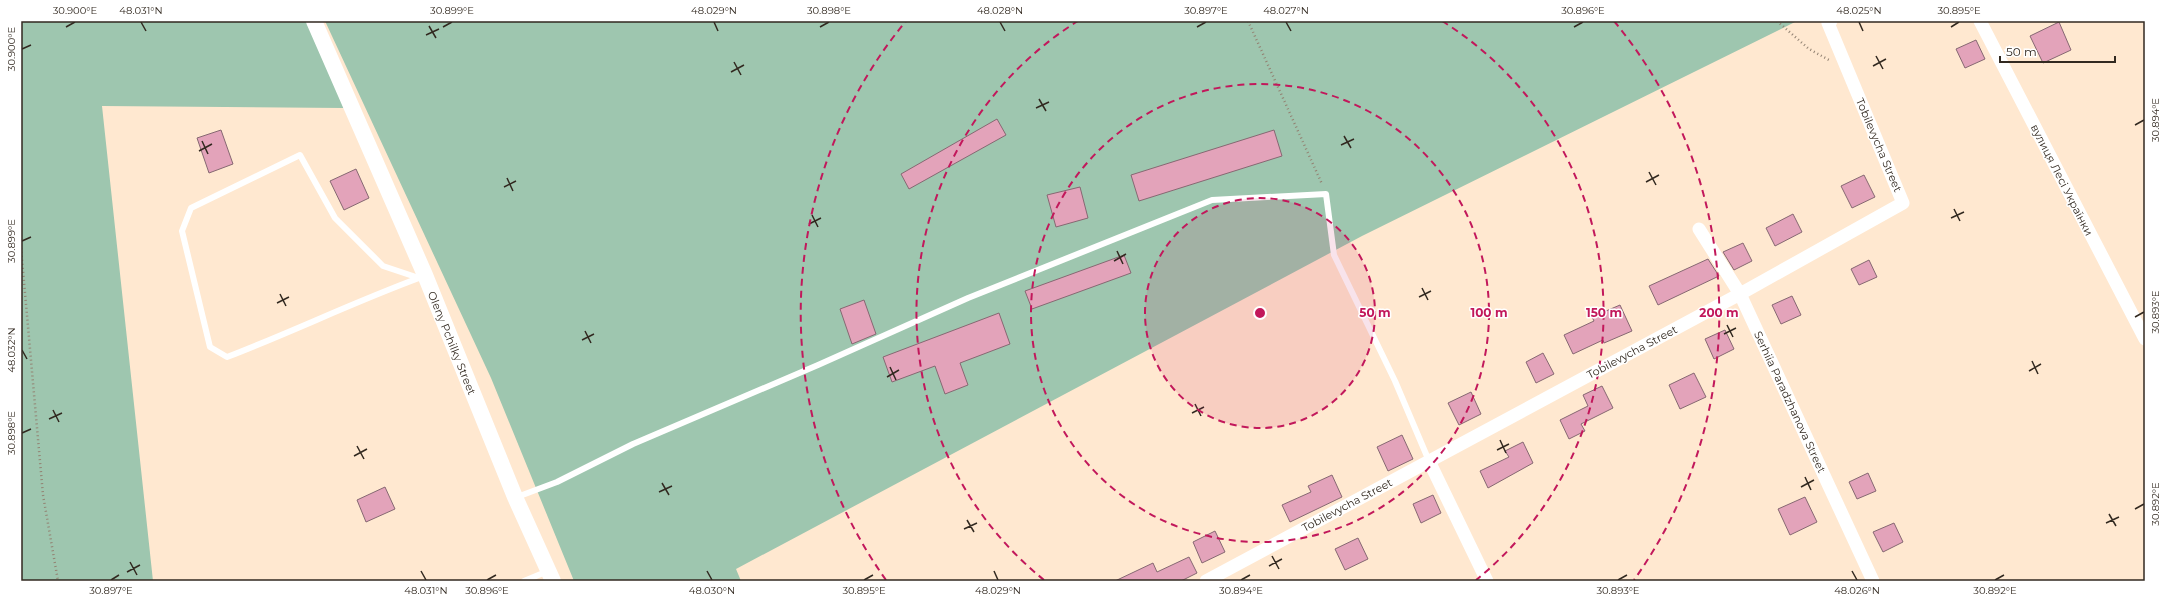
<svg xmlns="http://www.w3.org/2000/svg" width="2166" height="602" viewBox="0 0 2166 602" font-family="Montserrat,sans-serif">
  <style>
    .green { fill: #9ec6af }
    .building { fill: #e3a3ba; stroke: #866872 }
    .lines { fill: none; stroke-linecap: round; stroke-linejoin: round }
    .path { stroke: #938373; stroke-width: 2.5; stroke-dasharray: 1 3; stroke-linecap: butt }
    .service { stroke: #fff; stroke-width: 6 }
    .minor { stroke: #fff; stroke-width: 13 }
    .tertiary { stroke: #fff; stroke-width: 16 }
    .ticks { fill: none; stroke: #322920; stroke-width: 1.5 }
    .ring { fill: none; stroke: #c2185b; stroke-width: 2; stroke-dasharray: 7 5 }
    .labels { text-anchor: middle; stroke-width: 3; stroke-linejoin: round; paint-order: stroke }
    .street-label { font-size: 11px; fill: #322920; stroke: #fff }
    .centre { fill: #c2185b; stroke: #fff; stroke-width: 2 }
    .ring-label { font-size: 12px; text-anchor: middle; font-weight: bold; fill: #c2185b; stroke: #fff; stroke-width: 3; stroke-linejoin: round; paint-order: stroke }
    .neatline { fill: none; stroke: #322920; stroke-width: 1.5 }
    .ticks-label { font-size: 10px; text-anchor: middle; fill: #322920 }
  </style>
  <rect width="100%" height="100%" fill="#ffe8d0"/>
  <path class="green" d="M21 21H306L344 108 102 106 153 581H21Z
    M325 21H1797L1362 236 736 569 741 581H574L491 378Z"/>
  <path class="building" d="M2059 22 2071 50 2043 63 2030 36Z
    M1976 40 1985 59 1965 68 1956 49Z
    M997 119 1006 135 909 189 901 174Z
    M221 130 233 164 209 173 197 138Z
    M1274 130 1282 156 1139 201 1131 175Z
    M356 169 369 198 344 210 330 181Z
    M1864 175 1875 197 1852 208 1841 186Z
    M1080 187 1088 218 1056 227 1047 195Z
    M1793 214 1802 232 1775 246 1766 228Z
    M1743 243 1752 261 1734 270 1723 252Z
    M1124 255 1131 273 1032 309 1025 291Z
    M1708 259 1719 276 1658 305 1649 286Z
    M1869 260 1877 277 1859 285 1851 269Z
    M1792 296 1801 315 1781 324 1772 305Z
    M864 300 876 334 852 344 840 309Z
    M1620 305 1632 331 1604 343 1603 340 1573 354 1564 335 1594 321 1592 317Z
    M999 313 1010 344 960 363 968 385 945 394 935 366 892 382 883 357Z
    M1725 330 1734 349 1714 359 1705 339Z
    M1543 353 1554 374 1536 383 1526 362Z
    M1694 373 1706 397 1680 409 1669 385Z
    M1602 386 1613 408 1581 424 1585 431 1569 439 1560 420 1588 406 1583 395Z
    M1471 392 1481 414 1459 425 1448 403Z
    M1402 435 1413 459 1388 471 1377 447Z
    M1523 442 1533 463 1488 488 1480 471 1509 457 1505 451Z
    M1868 473 1876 491 1857 499 1849 482Z
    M1332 475 1342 497 1290 522 1282 505 1311 492 1308 486Z
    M385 487 395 509 366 522 357 500Z
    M1433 495 1441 513 1421 523 1413 504Z
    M1805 497 1817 522 1790 535 1778 509Z
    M1894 523 1903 542 1883 552 1873 532Z
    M1215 531 1225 552 1202 563 1193 542Z
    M1358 538 1368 559 1345 570 1335 549Z
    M1189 557 1197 573 1181 581H1115L1153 563 1157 572Z"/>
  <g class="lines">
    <path class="path" d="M1248 21 1322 184
      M1777 21 1809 49 1829 60
      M21 248 43 495 58 581"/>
    <path class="service" d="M419 278 383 266 335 218 300 155 191 208 182 231 210 347 227 357C292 332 354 302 419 278L424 275
      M517 497 557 482 633 444 818 365 968 298 1212 200 1326 194 1334 255 1395 381 1429 461
      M524 581 548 571"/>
    <path class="minor" d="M1980 21 2145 339
      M1699 229 1740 294 1873 581
      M1429 461 1487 581
      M1206 581 1740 294 1903 203 1828 23 1831 21"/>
    <path class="tertiary" d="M314 21 425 275 515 497 553 581"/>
  </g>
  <path class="ticks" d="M141 22 146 31M714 22 718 31M1000 22 1005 31M1286 22 1291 31M1859 22 1863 31M429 26 436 38M66 27 75 22M443 27 452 22M820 27 829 22M1197 27 1206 22M1574 27 1583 22M1951 27 1959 22M426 35 439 29M22 49 31 45M1876 56 1883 69M734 62 741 75M1873 66 1886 59M731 72 744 65M1039 99 1046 111M1036 108 1049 102M2135 125 2144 120M1344 136 1351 148M202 141 208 154M1341 145 1354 139M199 151 212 144M1649 172 1656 185M507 178 513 191M1646 182 1659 175M504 187 516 181M1954 209 1960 221M812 215 818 227M1951 218 1964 212M809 224 821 218M22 241 31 237M1117 251 1123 264M1114 261 1126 254M1422 288 1428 300M280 294 286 306M1419 297 1431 291M277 303 289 297M2135 317 2144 312M1727 325 1733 337M585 331 591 343M1724 334 1736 328M582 340 594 334M22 350 27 359M2032 361 2038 374M890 367 896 380M2029 371 2041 364M887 377 899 370M1195 404 1201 416M53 410 59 422M1192 413 1204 407M49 419 62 413M22 433 31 429M1500 440 1506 453M357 446 364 459M1497 450 1509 444M354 456 367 449M1805 477 1811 490M662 483 669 495M1801 487 1814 480M659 492 672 486M2135 509 2144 504M2109 514 2116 526M967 520 974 532M2106 523 2119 517M964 529 977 523M1272 556 1279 569M130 562 137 575M1269 566 1282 559M421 571 426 580M707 571 712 580M994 571 998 580M1852 571 1857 580M127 572 140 565M111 580 119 575M487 580 496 575M864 580 873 575M1241 580 1250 575M1618 580 1627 575M1995 580 2004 575"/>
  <circle cx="1260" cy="313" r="115" fill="#c2185b" fill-opacity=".12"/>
  <g class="ring">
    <circle cx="1260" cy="313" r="115"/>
    <circle cx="1260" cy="313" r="229"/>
    <path d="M1044 580A344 344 0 0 1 1078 21M1442 21A344 344 0 0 1 1476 580"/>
    <path d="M886 580A459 459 0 0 1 906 21M1614 21A459 459 0 0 1 1634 580"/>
  </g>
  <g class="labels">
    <g class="street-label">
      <text transform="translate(1879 145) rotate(67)" y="4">Tobilevycha Street</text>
      <text transform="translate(2062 180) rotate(63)" y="4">вулиця Лесі Українки</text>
      <text transform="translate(452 343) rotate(68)" y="4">Oleny Pchilky Street</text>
      <text transform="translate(1632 352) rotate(-28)" y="4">Tobilevycha Street</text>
      <text transform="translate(1790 402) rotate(65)" y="4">Serhiia Paradzhanova Street</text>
      <text transform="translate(1347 505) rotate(-28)" y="4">Tobilevycha Street</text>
    </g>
  </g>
  <circle cx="1260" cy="313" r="6" class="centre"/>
  <g class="ring-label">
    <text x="1375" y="317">50 m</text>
    <text x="1489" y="317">100 m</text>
    <text x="1604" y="317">150 m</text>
    <text x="1719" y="317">200 m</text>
  </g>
  <rect width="2166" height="602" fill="none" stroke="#ffffff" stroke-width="44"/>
  <path d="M2000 56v6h115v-6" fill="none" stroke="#322920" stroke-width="2"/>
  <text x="2006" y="56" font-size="12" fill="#322920" stroke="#ffffff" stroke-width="3" paint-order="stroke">50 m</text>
  <rect x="22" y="22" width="2122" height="558" class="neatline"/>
  <g class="ticks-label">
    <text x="75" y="14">30.900°E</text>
    <text x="141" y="14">48.031°N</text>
    <text x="452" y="14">30.899°E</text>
    <text x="714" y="14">48.029°N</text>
    <text x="829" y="14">30.898°E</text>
    <text x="1000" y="14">48.028°N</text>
    <text x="1206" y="14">30.897°E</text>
    <text x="1286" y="14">48.027°N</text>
    <text x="1583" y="14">30.896°E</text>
    <text x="1859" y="14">48.025°N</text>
    <text x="1959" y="14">30.895°E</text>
    <text transform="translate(11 49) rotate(-90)" y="4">30.900°E</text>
    <text transform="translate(2155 120) rotate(-90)" y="4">30.894°E</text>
    <text transform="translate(11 241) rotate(-90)" y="4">30.899°E</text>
    <text transform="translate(2155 312) rotate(-90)" y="4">30.893°E</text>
    <text transform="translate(11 350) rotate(-90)" y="4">48.032°N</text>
    <text transform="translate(11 433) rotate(-90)" y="4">30.898°E</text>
    <text transform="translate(2155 504) rotate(-90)" y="4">30.892°E</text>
    <text x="111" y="594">30.897°E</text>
    <text x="426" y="594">48.031°N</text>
    <text x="487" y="594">30.896°E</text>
    <text x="712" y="594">48.030°N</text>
    <text x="864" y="594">30.895°E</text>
    <text x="998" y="594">48.029°N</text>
    <text x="1241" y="594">30.894°E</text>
    <text x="1618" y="594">30.893°E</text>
    <text x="1857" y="594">48.026°N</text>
    <text x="1995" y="594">30.892°E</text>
  </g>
</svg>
